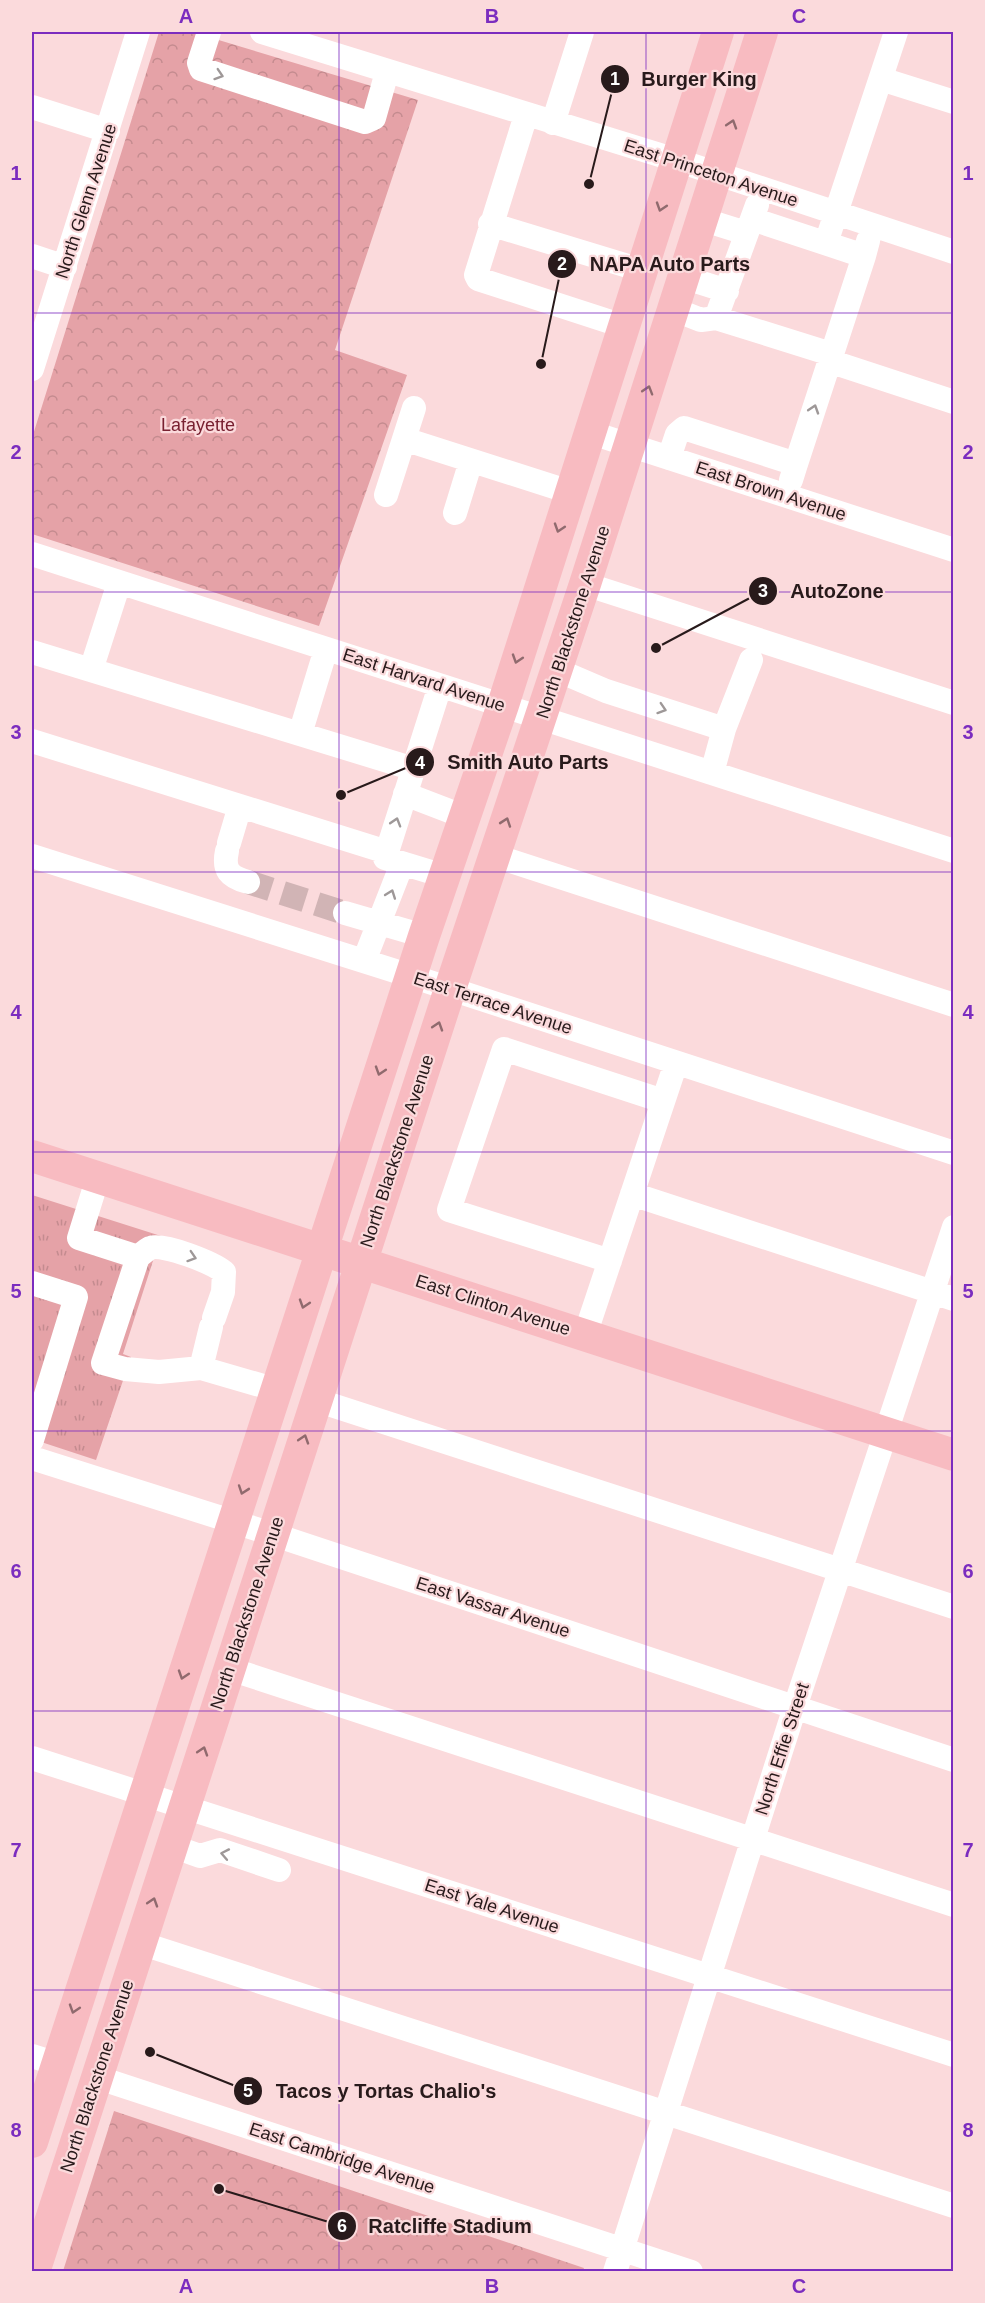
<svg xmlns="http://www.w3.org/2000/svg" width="985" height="2303" viewBox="0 0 985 2303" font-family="Helvetica,sans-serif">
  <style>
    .grass { fill: url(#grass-tufts) }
    .forest { fill: url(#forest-crowns) }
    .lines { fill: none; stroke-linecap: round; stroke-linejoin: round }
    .minor-tunnel { stroke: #d1b4b5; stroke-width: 24; stroke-dasharray: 24 12; stroke-linecap: butt }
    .minor { stroke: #fff; stroke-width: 24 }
    .major { stroke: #f8bbc1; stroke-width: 32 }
    .oneway { stroke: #9e9898 }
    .oneway2 { stroke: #906a6e }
    .grid { fill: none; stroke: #7b2cbf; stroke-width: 1.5; stroke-opacity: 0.55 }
    .labels { text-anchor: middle; stroke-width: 4.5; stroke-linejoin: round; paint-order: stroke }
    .street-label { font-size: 18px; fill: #281a1b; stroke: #fbdadc }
    .park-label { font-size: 18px; fill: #792131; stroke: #fbdadc }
    .leader { fill: none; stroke: #281a1b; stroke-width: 2 }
    .callout-dot { fill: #281a1b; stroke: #fbdadc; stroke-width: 2 }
    .mark-label { font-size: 18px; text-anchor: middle; font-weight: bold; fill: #fff }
    .callout-label { font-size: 20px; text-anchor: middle; font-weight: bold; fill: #281a1b; stroke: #fbdadc; stroke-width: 4.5; stroke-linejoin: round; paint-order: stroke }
    .neatline { fill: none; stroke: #7b2cbf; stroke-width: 2 }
    .grid-label { font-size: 20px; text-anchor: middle; font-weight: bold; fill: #7b2cbf }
  </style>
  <defs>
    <pattern id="grass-tufts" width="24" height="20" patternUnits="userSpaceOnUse" patternTransform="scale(1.5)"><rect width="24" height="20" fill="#e5a2a7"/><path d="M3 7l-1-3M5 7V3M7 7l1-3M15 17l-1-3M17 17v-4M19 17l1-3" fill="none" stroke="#c48b8f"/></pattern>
    <pattern id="forest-crowns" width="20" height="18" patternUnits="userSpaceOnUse" patternTransform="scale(1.5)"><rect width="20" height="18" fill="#e5a2a7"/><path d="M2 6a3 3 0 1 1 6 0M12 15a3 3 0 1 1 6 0" fill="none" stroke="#c48b8f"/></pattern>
  </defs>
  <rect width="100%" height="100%" fill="#fbdadc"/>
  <path class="grass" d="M32 1195 161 1236 123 1354 131 1357 96 1460 32 1439Z"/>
  <path class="forest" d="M159 32H192L418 100 335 350 407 375 319 626 32 534V438Z
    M114 2111 584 2268 583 2271H63Z"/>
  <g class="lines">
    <path class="minor-tunnel" d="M248 882 345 913"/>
    <path class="minor" d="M209 32 199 63 201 69 365 122 374 118 387 72
      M262 32 676 160 954 252
      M881 79 954 102
      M32 107 108 131
      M526 115 476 275 478 279 623 326
      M553 123 582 32
      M701 219 746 233
      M752 219 864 256 868 241
      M490 224 641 270
      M826 243 896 32
      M32 256 65 267
      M683 277 727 291
      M673 309 701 320 716 318 831 354
      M716 318 757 205
      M829 361 954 402
      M32 369 138 32
      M589 432 954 550
      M404 439 570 492
      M669 458 677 434 684 428 796 464 791 480
      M796 464 864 256
      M386 495 414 408
      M455 513 471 461
      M32 554 954 851
      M585 584 954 703
      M32 652 414 769
      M91 670 119 583
      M557 670 606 691 724 729
      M440 686 385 858 444 876
      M300 734 326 649
      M32 741 387 852
      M712 773 724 729 751 660
      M405 794 465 817
      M229 843 240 806
      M227 851C223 870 229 877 248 882
      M32 856 411 976 954 1153
      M495 856 954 1005
      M345 913 424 936
      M364 961 402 864
      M98 1177 79 1238 138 1257 103 1363 125 1369 159 1372 201 1368 277 1390
      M632 1194 954 1299
      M138 1257C142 1254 146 1250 150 1248 164 1243 213 1263 224 1272L223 1292 214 1318
      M610 1261 449 1210 504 1049 663 1101
      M32 1283 76 1297 32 1440
      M585 1335 676 1063
      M201 1368 211 1327
      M316 1400 954 1607
      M32 1458 272 1534 954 1760
      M230 1669 954 1905
      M32 1758 954 2055
      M172 1846 200 1856 220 1850 279 1870
      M140 1943 954 2206
      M32 2056 57 2064
      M96 2077 691 2272
      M615 2272 795 1707 954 1227"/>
    <path class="major" d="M32 1156 954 1455
      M32 2142 424 936 503 705 718 32
      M34 2272 450 989 585 584 762 32"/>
  </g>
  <defs><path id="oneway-chevron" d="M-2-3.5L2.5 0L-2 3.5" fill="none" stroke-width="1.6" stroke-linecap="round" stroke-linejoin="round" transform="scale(1.5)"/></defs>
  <g class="oneway">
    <use href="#oneway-chevron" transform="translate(219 75) rotate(18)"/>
    <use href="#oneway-chevron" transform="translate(814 409) rotate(-72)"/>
    <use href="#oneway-chevron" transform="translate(662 709) rotate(18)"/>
    <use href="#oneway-chevron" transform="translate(396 822) rotate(-73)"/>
    <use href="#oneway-chevron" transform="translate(391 894) rotate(-70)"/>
    <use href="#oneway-chevron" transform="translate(192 1257) rotate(18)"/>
    <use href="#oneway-chevron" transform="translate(225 1854) rotate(-169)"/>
  </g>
  <g class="oneway2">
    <use href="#oneway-chevron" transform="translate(732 124) rotate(-72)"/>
    <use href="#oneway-chevron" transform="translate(661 207) rotate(108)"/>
    <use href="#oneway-chevron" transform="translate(648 390) rotate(-73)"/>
    <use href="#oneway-chevron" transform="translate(559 528) rotate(108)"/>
    <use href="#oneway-chevron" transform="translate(517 659) rotate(108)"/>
    <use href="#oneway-chevron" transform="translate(506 822) rotate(-71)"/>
    <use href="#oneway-chevron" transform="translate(438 1026) rotate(-72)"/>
    <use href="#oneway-chevron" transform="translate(380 1071) rotate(108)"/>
    <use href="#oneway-chevron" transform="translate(304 1304) rotate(108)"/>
    <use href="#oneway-chevron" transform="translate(304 1439) rotate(-72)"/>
    <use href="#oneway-chevron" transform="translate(243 1490) rotate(109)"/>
    <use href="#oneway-chevron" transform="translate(183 1675) rotate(108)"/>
    <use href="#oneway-chevron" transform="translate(203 1751) rotate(-72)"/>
    <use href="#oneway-chevron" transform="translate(153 1902) rotate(-72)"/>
    <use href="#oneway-chevron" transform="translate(74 2009) rotate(108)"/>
  </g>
  <path class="grid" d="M339 32V2272M646 32V2272M32 313H954M32 592H954M32 872H954M32 1152H954M32 1431H954M32 1711H954M32 1990H954"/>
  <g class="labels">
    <g class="street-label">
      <text transform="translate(711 173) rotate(18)" y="6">East Princeton Avenue</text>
      <text transform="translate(86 201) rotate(-72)" y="6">North Glenn Avenue</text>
      <text transform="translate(771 491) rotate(18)" y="6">East Brown Avenue</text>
      <text transform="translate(573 622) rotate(-72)" y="6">North Blackstone Avenue</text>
      <text transform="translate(424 680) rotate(18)" y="6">East Harvard Avenue</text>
      <text transform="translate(493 1003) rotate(18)" y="6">East Terrace Avenue</text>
      <text transform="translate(397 1151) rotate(-72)" y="6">North Blackstone Avenue</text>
      <text transform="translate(493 1305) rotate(18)" y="6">East Clinton Avenue</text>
      <text transform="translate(493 1607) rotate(18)" y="6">East Vassar Avenue</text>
      <text transform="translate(247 1613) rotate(-72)" y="6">North Blackstone Avenue</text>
      <text transform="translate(782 1749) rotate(-72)" y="6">North Effie Street</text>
      <text transform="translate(492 1906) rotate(18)" y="6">East Yale Avenue</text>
      <text transform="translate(97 2076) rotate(-72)" y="6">North Blackstone Avenue</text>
      <text transform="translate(342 2158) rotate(18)" y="6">East Cambridge Avenue</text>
    </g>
    <g class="park-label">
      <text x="198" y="431">Lafayette</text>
    </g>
  </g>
  <path class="leader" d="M589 184L615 79M541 364L562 264M656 648L763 591M341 795L420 762M150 2052L248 2091M219 2189L342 2226"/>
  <g class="callout-dot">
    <circle cx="589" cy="184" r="6"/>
    <circle cx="541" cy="364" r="6"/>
    <circle cx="656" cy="648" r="6"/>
    <circle cx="341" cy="795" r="6"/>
    <circle cx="150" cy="2052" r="6"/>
    <circle cx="219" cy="2189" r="6"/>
    <circle cx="615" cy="79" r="15"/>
    <circle cx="562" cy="264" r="15"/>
    <circle cx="763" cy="591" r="15"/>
    <circle cx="420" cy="762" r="15"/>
    <circle cx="248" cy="2091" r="15"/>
    <circle cx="342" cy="2226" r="15"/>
  </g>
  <g class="mark-label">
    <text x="615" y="85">1</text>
    <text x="562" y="270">2</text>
    <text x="763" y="597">3</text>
    <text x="420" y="769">4</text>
    <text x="248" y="2097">5</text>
    <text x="342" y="2232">6</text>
  </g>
  <g class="callout-label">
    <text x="699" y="86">Burger King</text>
    <text x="670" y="271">NAPA Auto Parts</text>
    <text x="837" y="598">AutoZone</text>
    <text x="528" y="769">Smith Auto Parts</text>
    <text x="386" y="2098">Tacos y Tortas Chalio's</text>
    <text x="450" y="2233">Ratcliffe Stadium</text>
  </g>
  <rect width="985" height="2303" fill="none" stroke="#fbdadc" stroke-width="66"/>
  <rect x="33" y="33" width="919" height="2237" class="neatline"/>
  <g class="grid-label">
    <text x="186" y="23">A</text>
    <text x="492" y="23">B</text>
    <text x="799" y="23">C</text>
    <text x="16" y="180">1</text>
    <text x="968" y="180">1</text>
    <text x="16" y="459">2</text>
    <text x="968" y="459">2</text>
    <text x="16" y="739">3</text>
    <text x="968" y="739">3</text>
    <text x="16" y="1019">4</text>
    <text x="968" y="1019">4</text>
    <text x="16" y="1298">5</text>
    <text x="968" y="1298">5</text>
    <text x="16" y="1578">6</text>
    <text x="968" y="1578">6</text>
    <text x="16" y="1857">7</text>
    <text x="968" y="1857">7</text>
    <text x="16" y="2137">8</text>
    <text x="968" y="2137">8</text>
    <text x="186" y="2293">A</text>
    <text x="492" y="2293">B</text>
    <text x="799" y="2293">C</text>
  </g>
</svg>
